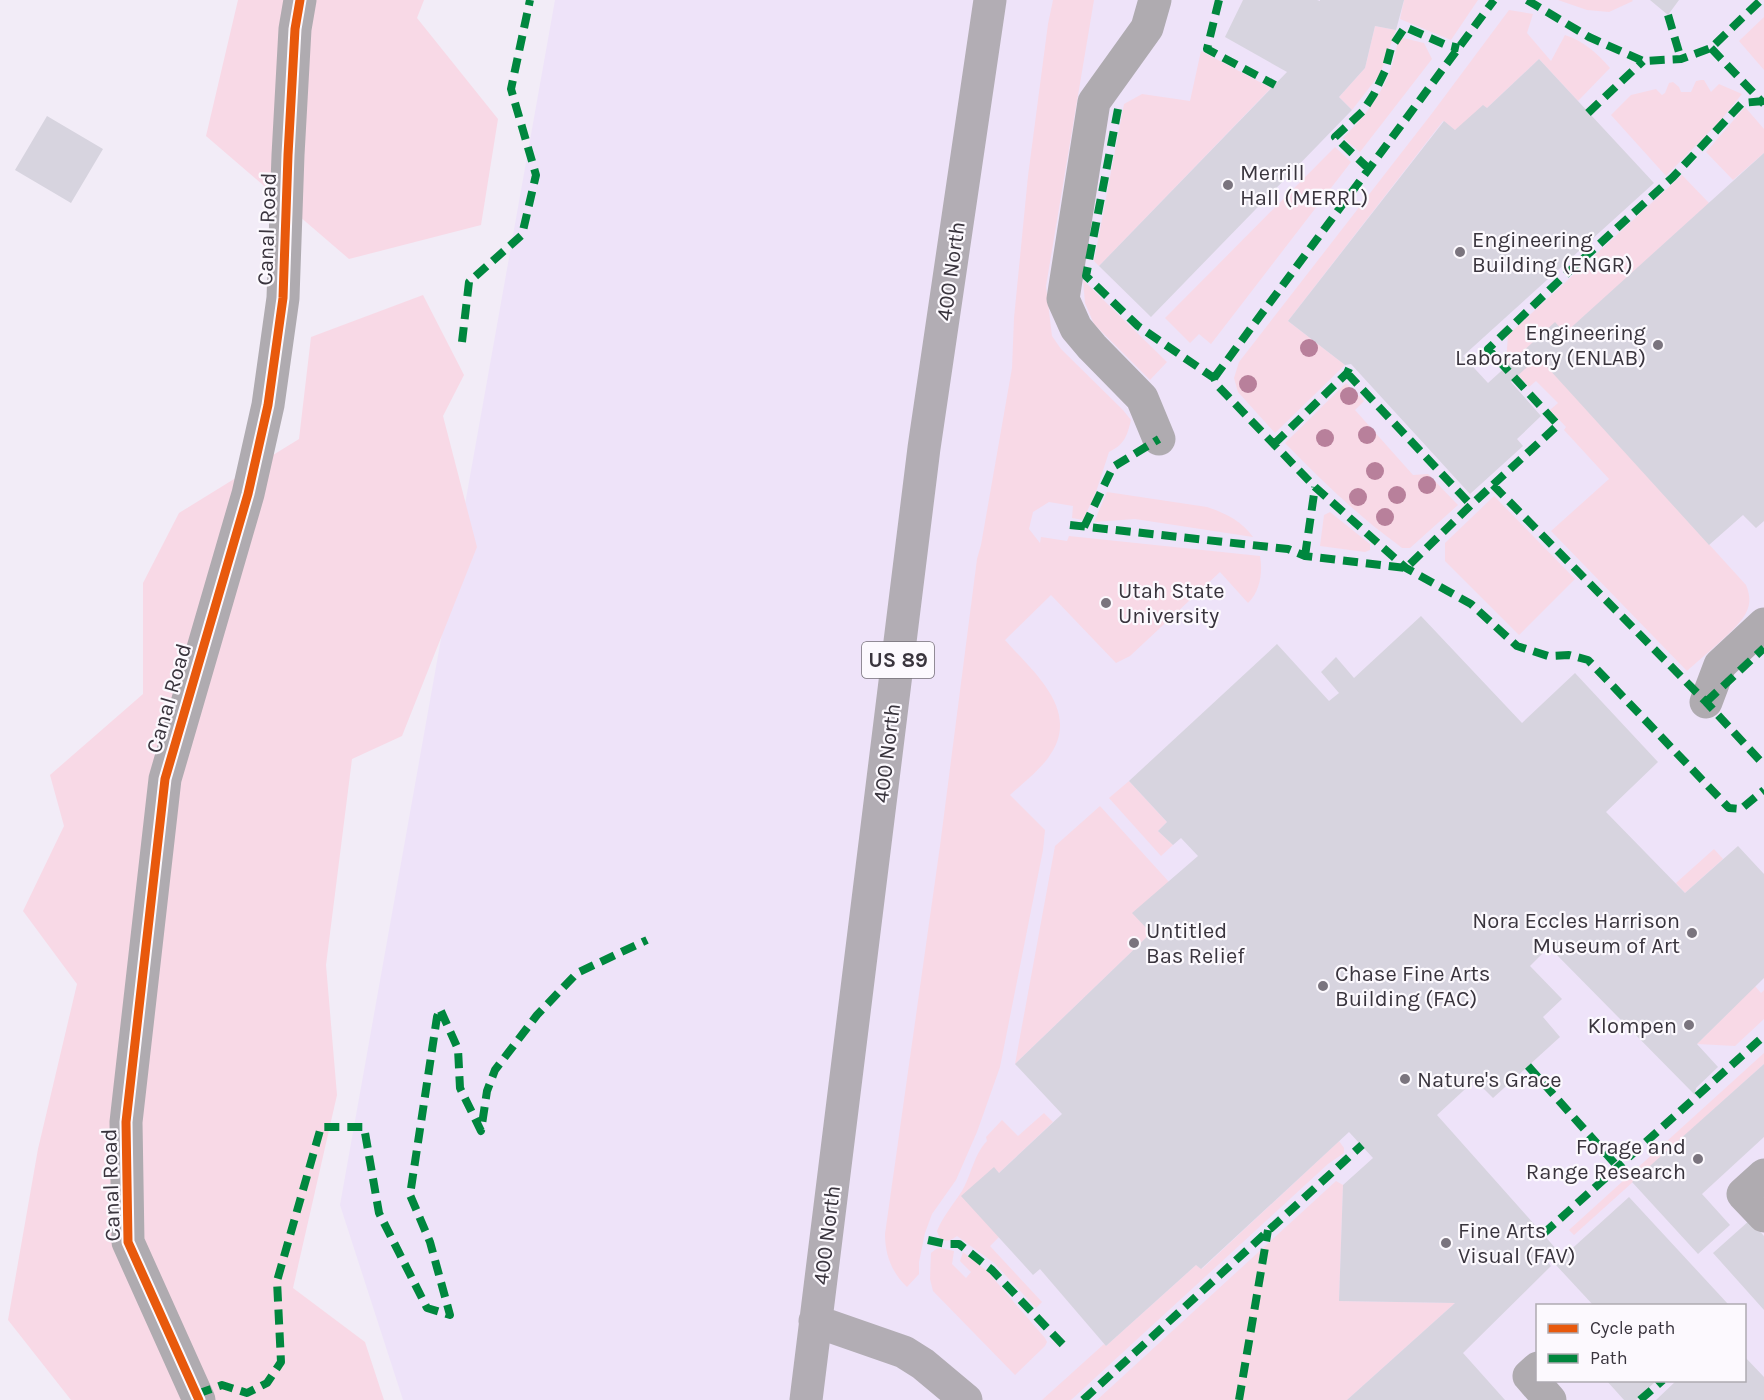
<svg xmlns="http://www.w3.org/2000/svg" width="1764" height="1400" viewBox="0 0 1764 1400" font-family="Karla,sans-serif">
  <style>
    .built { fill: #eee3f9; fill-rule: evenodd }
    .green { fill: #f8d9e6 }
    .building { fill: #d7d4df }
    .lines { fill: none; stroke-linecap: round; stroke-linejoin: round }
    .minor { stroke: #afabb0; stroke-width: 33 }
    .major { stroke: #b2adb4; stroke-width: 33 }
    .quiet { stroke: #00873e; stroke-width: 8; stroke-dasharray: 15 8; stroke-linecap: butt }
    .cycleway-casing { stroke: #fcf9fe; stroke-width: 13 }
    .cycleway { stroke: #e8590c; stroke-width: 9 }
    .tree { fill: #b8809b }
    .poi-dot { fill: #7a747e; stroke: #fcf9fe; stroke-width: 2 }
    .labels { text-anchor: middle; stroke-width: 4.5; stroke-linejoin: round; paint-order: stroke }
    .shield { fill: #fcf9fe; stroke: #746f77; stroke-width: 1.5 }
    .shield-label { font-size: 21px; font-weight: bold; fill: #39343d }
    .poi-label { font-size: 22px; fill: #39343d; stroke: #fcf9fe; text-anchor: start }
    .street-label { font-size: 22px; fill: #39343d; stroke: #fcf9fe }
  </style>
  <rect width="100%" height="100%" fill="#f2ecf7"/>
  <path class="built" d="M555 0H1764V1400H403L340 1205ZM1538 1306H1744V1380H1538Z"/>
  <path class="green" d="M238 0H424L417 18 498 119 481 225 349 259 206 136Z
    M1053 0H1094L1046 286 1052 336 1061 349 1123 410 1131 420C1127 436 1125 444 1109 452L1096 492 1083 520 1072 518 1073 506 1049 502 1033 512 1029 529 1040 543 1041 537 1067 541 1069 536 1260 556C1263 572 1260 592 1248 603L1220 572 1130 656 1116 663 1051 595 1005 640C1033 672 1081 710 1050 755 1042 768 1022 784 1010 795L1045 830 1043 850 1000 1067 977 1132 956 1180 932 1214 925 1233 919 1262V1274L907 1287C892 1273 885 1255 885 1234L940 846 977 559 981 545 1012 368 1014 318 1028 176 1048 24Z
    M1404 0H1478L1451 40 1400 19Z
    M1558 0H1632L1633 1 1609 12 1587 10Z
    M1509 10 1533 14 1527 33 1551 61 1565 35C1584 41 1598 54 1610 68L1578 101 1539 59 1487 108 1455 130 1443 121 1288 321 1345 365 1275 433 1238 392 1234 378 1239 362 1433 112Z
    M1764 17V70L1739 41Z
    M1375 26 1396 30 1380 74 1352 110 1339 97 1365 68Z
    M1399 37 1424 43 1432 59 1360 152 1343 138C1362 119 1379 99 1389 73 1394 62 1396 49 1399 37Z
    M1201 51 1271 88 1099 266 1094 261 1124 104 1142 94 1190 101Z
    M1701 80H1704L1711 92 1719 84 1742 94 1721 120 1666 176 1611 115 1631 95 1656 89 1662 95 1665 93 1669 83 1673 82 1679 87 1681 92H1691L1696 81Z
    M1745 107 1764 129V153L1733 180 1706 152Z
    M1335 147 1351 162 1211 344 1199 334 1190 343 1165 318Z
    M1682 175 1709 203 1539 357 1746 585C1750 595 1751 603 1746 613 1739 628 1701 658 1687 671L1551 531 1609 479 1564 430 1566 427 1550 410 1558 403 1536 381 1529 387 1506 362 1508 335Z
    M1083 280 1167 362 1150 380 1094 324 1085 303Z
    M423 295 464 375 443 416 477 547 402 736 352 759 326 965 337 1095 293 1288 365 1342 384 1400H71L8 1320 38 1149 77 984 23 911 64 826 50 775 143 694V583L179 513 299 439 311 337Z
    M1346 383 1364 401 1355 410 1413 475 1428 474 1458 505 1410 548H1402L1397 544C1356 514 1321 480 1285 443Z
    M1107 492 1207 507C1225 513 1242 521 1253 537L1135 519 1094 522Z
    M1494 496 1575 579 1519 635 1445 561V543Z
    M1330 512 1370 544V550L1365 552 1320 546 1324 515Z
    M1129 781 1167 822 1158 831 1173 845 1161 856 1109 798Z
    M1100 806 1169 882 1133 913 1151 933 1015 1064 1055 846Z
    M1714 849 1723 859 1685 893 1676 883Z
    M1755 986 1761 993 1764 990V1019L1735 1046 1697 1044Z
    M1764 1053V1064L1574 1235 1569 1230Z
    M1044 1113 1053 1122 999 1173 994 1168 962 1196 999 1237 990 1246 1042 1302 1036 1308 994 1263 957 1236C948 1243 940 1243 937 1231 943 1216 953 1205 962 1191 971 1176 974 1154 987 1141L986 1137 1002 1120 1018 1136Z
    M1339 1141 1344 1148V1153L1328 1164 1071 1400H1042L1104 1344 1106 1346 1196 1265 1202 1269Z
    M1336 1181 1343 1185 1339 1301 1455 1303 1347 1400H1097Z
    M940 1248 954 1251 952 1264 966 1278 971 1272 960 1261 963 1252 987 1271 1045 1338 1047 1342 1045 1346 1015 1375 933 1291 930 1279 931 1253 936 1249Z"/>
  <path class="building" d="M1243 0H1317L1320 1V0H1404L1396 30 1375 26 1365 68 1339 97 1352 110 1151 317 1099 266 1287 72 1225 37Z
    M1650 0H1679L1668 15Z
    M1539 59 1654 183 1463 356 1488 383 1555 322 1565 333 1764 153V521L1756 528 1743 515 1709 545 1538 357 1511 382 1541 416 1517 439 1523 446 1470 494 1351 364 1345 365 1288 321 1444 121 1455 130 1483 105 1487 108Z
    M47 116 103 149 71 203 15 170Z
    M1421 616 1522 723 1575 673 1658 762 1606 812 1685 893 1738 846 1764 874V978L1697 1044 1718 1067 1696 1088 1695 1095 1549 947 1530 966 1562 999 1543 1017 1560 1037 1493 1098 1475 1080 1437 1115 1558 1251 1547 1261 1551 1266 1463 1353 1505 1400H1347L1455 1303 1339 1301 1343 1185 1373 1158 1349 1132 1201 1269 1196 1265 1106 1346 1040 1269 1033 1275 961 1196 994 1167 999 1173 1062 1114 1015 1064 1151 933 1132 913 1198 856 1181 838 1173 845 1158 831 1167 822 1129 781 1277 644 1329 701 1339 693 1321 672 1336 657 1354 678Z
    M1764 1064V1137L1702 1194 1730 1225 1698 1254 1632 1182Z
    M1629 1197 1728 1304 1726 1306H1594L1555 1264Z
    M1750 1220 1764 1236V1310L1713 1253Z
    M1744 1356 1764 1377V1400H1656L1677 1380H1744Z
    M1606 1380H1657L1636 1400H1624Z"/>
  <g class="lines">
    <path class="minor" d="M1155 0 1147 28 1094 102 1063 299 1076 328 1092 347 1142 398 1159 439
      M1706 702 1720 665 1764 624
      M1764 1175 1743 1194 1764 1216
      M1538 1368 1529 1376 1550 1400
      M199 1400 128 1242 126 1122 165 779 248 494 268 405 283 298 288 155 295 29 300 0"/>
    <path class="major" d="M815 1321 904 1352 923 1364 966 1400
      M806 1400 924 448 990 0"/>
    <path class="quiet" d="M1219 0 1207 49 1275 85
      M1527 0 1589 37 1643 61 1681 59 1711 48 1761 0
      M1668 15 1681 59
      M1711 48 1764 104
      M1118 109 1086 276 1138 326 1214 378 1217 385 1315 487 1406 568 1471 604 1517 646 1548 656 1569 655 1588 660 1729 808 1741 809 1764 790
      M1588 113 1643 61
      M1369 169 1335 137 1363 111 1374 94 1385 71 1391 48 1405 27 1446 45 1459 48
      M462 342 469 282 522 235 536 175 511 89 530 0
      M1347 373 1471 505
      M1214 378 1494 0
      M1274 444 1347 373 1351 364
      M1493 485 1706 702 1764 765
      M1070 525 1288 549 1305 556 1406 568 1471 505 1558 425 1488 349 1562 278 1673 177 1742 103 1764 101
      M1084 527 1113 467 1159 439
      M1305 556 1315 487
      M1706 702 1764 648
      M1528 1066 1617 1166
      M1543 1234 1764 1036
      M928 1240 946 1244H959L992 1270 1067 1349
      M197 1394 222 1385 247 1393 267 1383 281 1362 277 1281 321 1127H364L379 1213 427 1308 450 1315 430 1242 410 1195 437 1017 440 1009 458 1049 460 1088 481 1131 487 1091 495 1070 537 1015 577 973 647 940
      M1083 1400 1362 1145
      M1239 1400 1268 1230
      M1640 1400 1663 1380"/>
    <defs>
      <path id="cycleway" d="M199 1400 128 1242 126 1122 165 779 248 494 268 405 283 298 288 155 295 29 300 0"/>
    </defs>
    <use href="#cycleway" class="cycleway-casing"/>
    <use href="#cycleway" class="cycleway"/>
  </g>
  <g class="tree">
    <circle cx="1309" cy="348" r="9"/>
    <circle cx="1248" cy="384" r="9"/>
    <circle cx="1349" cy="396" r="9"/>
    <circle cx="1367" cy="435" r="9"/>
    <circle cx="1325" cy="438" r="9"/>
    <circle cx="1375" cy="471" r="9"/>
    <circle cx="1427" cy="485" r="9"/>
    <circle cx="1397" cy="495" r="9"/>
    <circle cx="1358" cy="497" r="9"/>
    <circle cx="1385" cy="517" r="9"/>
  </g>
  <g class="poi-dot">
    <circle cx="1228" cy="185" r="6"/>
    <circle cx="1460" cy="252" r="6"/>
    <circle cx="1658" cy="345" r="6"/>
    <circle cx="1106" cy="603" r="6"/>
    <circle cx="1692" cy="933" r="6"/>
    <circle cx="1134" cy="943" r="6"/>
    <circle cx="1323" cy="986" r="6"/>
    <circle cx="1689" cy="1025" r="6"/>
    <circle cx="1405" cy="1079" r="6"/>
    <circle cx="1698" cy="1159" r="6"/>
    <circle cx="1446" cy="1243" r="6"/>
  </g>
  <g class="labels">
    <rect class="shield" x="862" y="642" width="72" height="36" rx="4.5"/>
    <g class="shield-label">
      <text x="898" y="667">US 89</text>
    </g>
    <g class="poi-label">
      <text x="1240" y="180">Merrill<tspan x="1240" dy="25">Hall (MERRL)</tspan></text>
      <text x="1472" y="247">Engineering<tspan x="1472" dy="25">Building (ENGR)</tspan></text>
      <text x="1646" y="340" text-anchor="end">Engineering<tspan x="1646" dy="25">Laboratory (ENLAB)</tspan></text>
      <text x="1118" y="598">Utah State<tspan x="1118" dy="25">University</tspan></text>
      <text x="1680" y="928" text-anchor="end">Nora Eccles Harrison<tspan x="1680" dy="25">Museum of Art</tspan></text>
      <text x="1146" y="938">Untitled<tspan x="1146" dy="25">Bas Relief</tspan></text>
      <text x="1335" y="981">Chase Fine Arts<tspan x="1335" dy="25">Building (FAC)</tspan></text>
      <text x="1677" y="1033" text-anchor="end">Klompen</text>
      <text x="1417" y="1087">Nature's Grace</text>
      <text x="1686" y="1154" text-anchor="end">Forage and<tspan x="1686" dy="25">Range Research</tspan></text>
      <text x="1458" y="1238">Fine Arts<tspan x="1458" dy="25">Visual (FAV)</tspan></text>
    </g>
    <g class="street-label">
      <text transform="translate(266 229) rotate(-88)" y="8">Canal Road</text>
      <text transform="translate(950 271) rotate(-82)" y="8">400 North</text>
      <text transform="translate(168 698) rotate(-74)" y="8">Canal Road</text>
      <text transform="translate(886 753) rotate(-83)" y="8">400 North</text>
      <text transform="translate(110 1185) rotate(-92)" y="8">Canal Road</text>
      <text transform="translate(826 1235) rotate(-83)" y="8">400 North</text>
    </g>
  </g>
  <rect x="1536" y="1304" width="210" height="78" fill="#fcf9fe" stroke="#aeaab1" stroke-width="1.5"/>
  <rect x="1548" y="1324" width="30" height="9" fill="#e8590c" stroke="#aeaab1" stroke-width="1.5"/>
  <text x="1590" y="1334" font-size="18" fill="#39343d">Cycle path</text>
  <rect x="1548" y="1354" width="30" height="9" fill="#00873e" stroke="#aeaab1" stroke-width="1.5"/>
  <text x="1590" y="1364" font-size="18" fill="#39343d">Path</text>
</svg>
